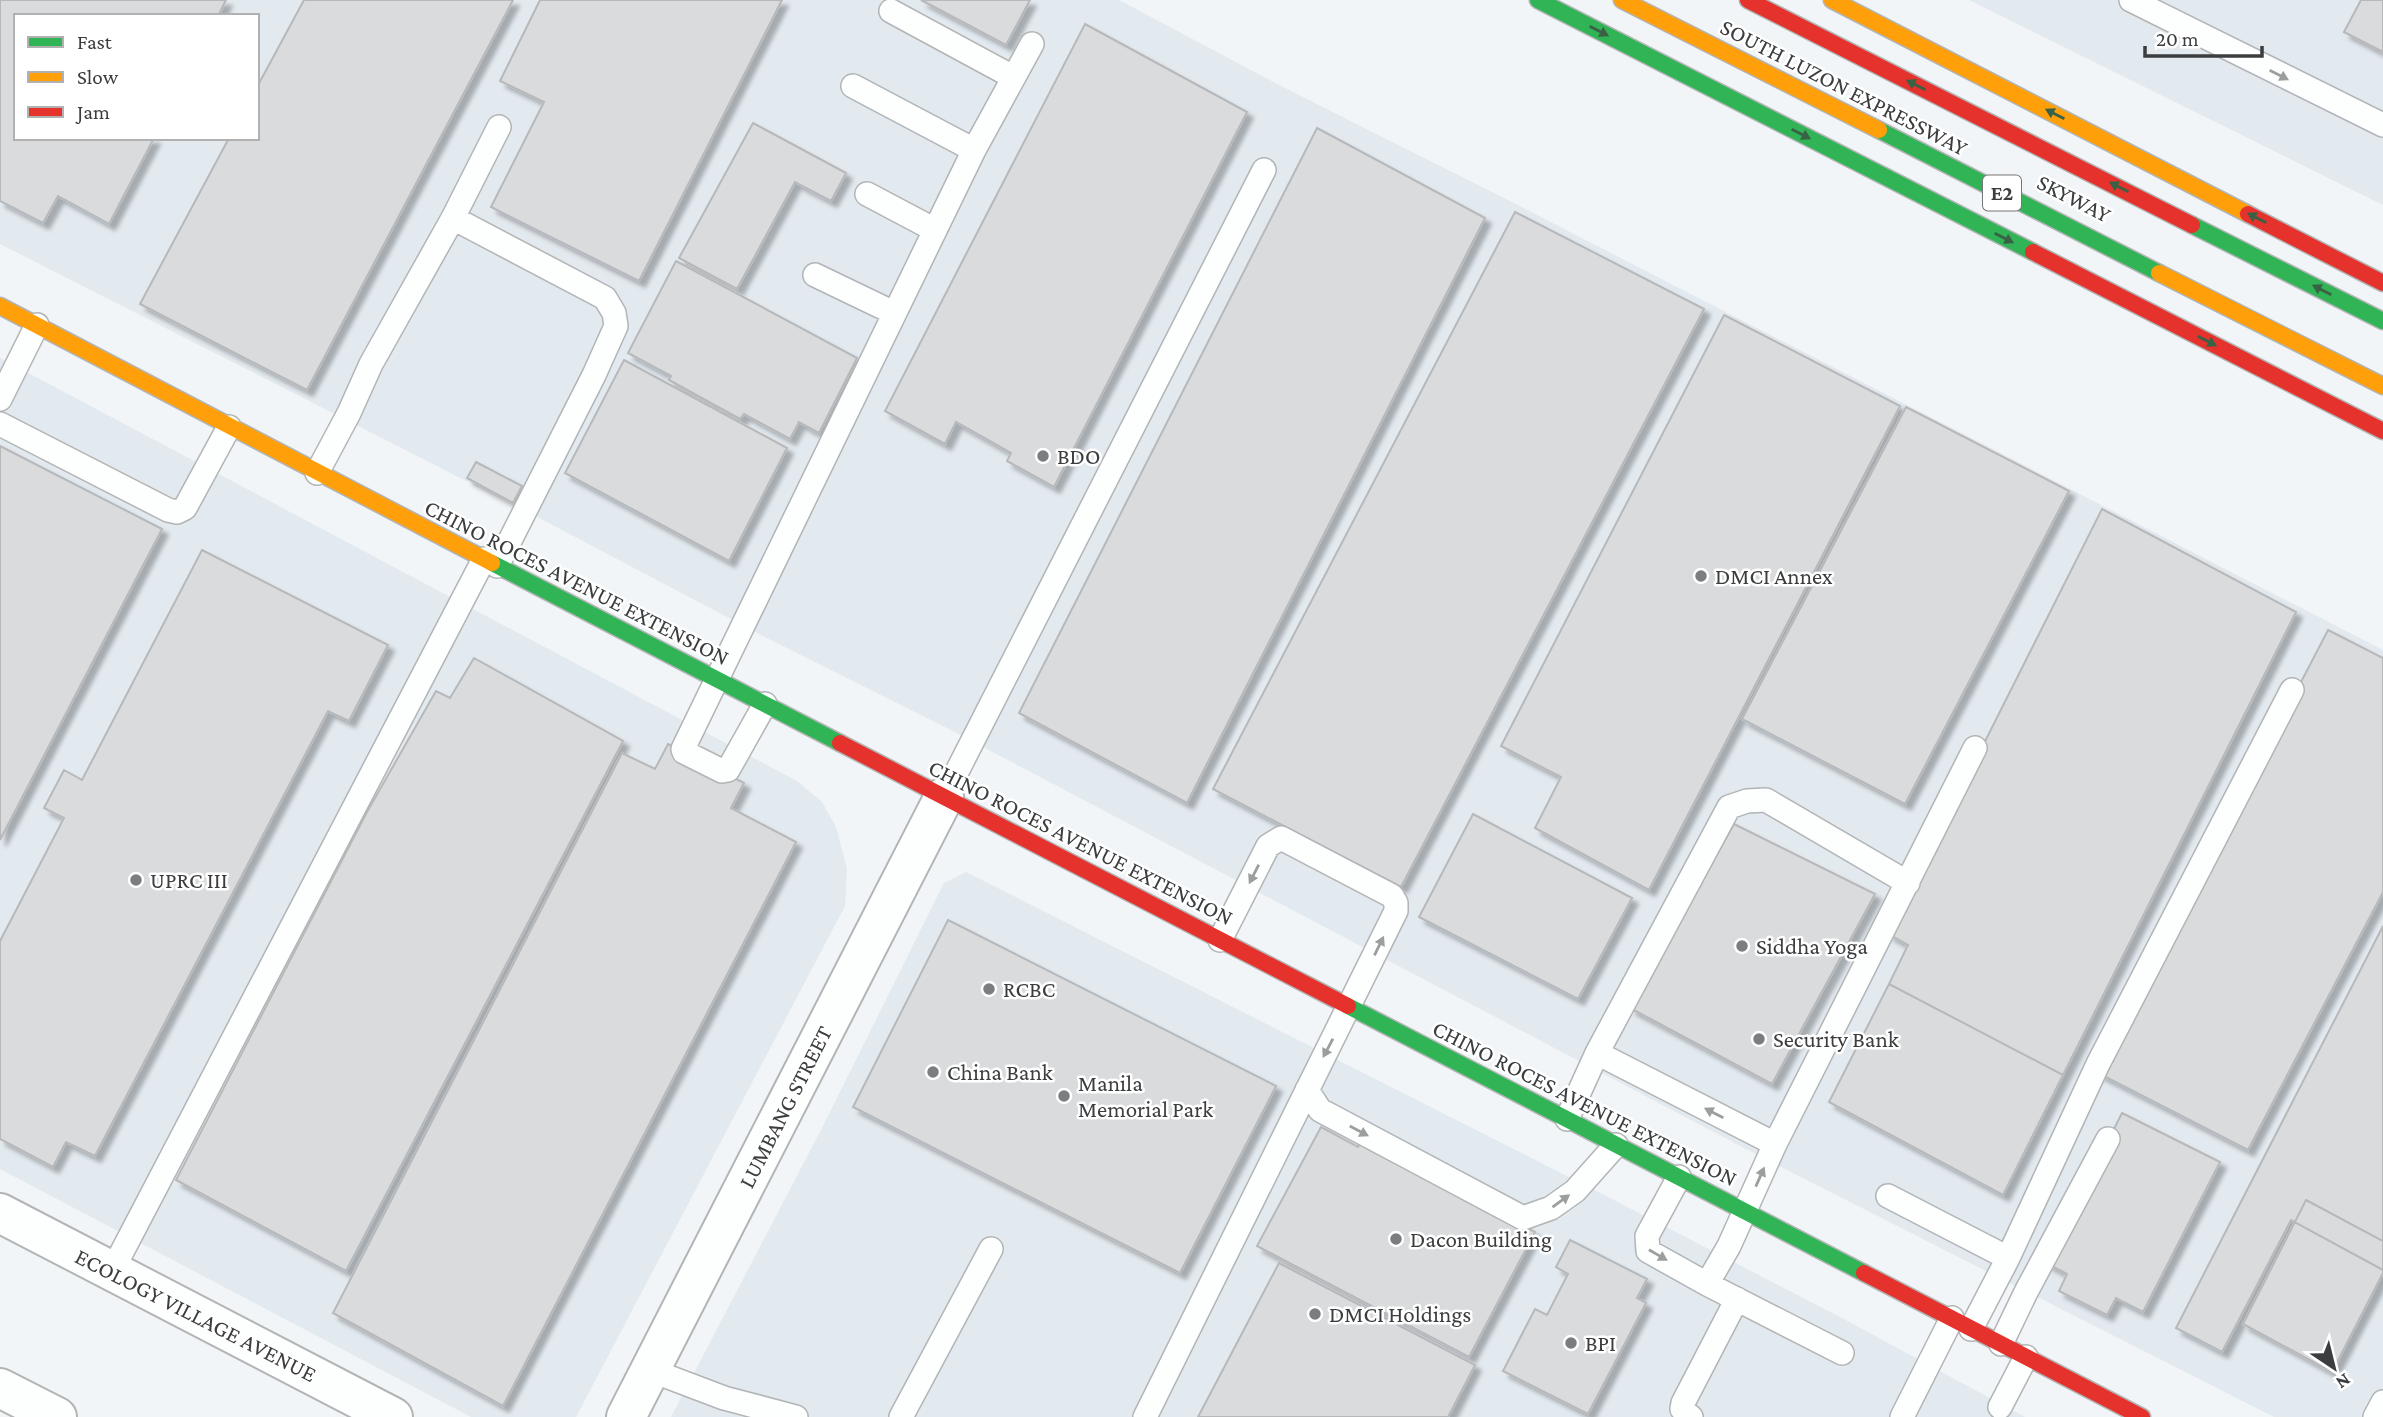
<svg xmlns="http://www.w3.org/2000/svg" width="2383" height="1417" viewBox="0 0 2383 1417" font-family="'Crimson Pro',serif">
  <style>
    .built { fill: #e2e9ef; fill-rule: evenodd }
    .building { fill: #d9dbdd; stroke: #b7b8ba; stroke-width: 2; filter: url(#shadow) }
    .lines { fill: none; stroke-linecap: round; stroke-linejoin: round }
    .lane-casing { stroke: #b2b4b5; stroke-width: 26 }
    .street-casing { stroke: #b2b4b5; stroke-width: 42 }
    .fast-casing { stroke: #b2b4b5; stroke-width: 19 }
    .slow-casing { stroke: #b2b4b5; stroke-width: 19 }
    .jam-casing { stroke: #b2b4b5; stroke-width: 19 }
    .lane { stroke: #fdfefe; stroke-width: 23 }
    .street { stroke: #fdfefe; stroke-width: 38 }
    .fast { stroke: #30b455; stroke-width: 16 }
    .slow { stroke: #ff9f0a; stroke-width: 16 }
    .jam { stroke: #e5322d; stroke-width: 16 }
    .oneway { fill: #386145 }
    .oneway2 { fill: #9c9e9e }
    .poi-dot { fill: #7b7d7f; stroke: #fff; stroke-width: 2.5 }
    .labels { text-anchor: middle; stroke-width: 5; stroke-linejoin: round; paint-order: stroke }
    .shield { fill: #fff; stroke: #767778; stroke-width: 2 }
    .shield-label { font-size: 21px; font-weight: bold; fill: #3b3d3e }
    .street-label { font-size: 23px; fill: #3b3d3e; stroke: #fff }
    .poi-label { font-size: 23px; fill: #3b3d3e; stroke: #fff; text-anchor: start }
  </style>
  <defs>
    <filter id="shadow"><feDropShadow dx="6" dy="6" stdDeviation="2" flood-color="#0004"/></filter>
  </defs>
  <rect width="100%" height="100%" fill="#f2f5f7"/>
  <path class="built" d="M0 0H1119L1279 85 1508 200 2383 650V1417H2274L1763 1158 949 729 765 637 543 520 0 244ZM16 16H257V138H16Z
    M1969 0H2383V205Z
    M0 358 797 781 822 802 836 827 847 869 845 906 576 1417H471L0 1169Z
    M966 872 1579 1182 1840 1317 2025 1417H671L823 1126 944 883Z"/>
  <path class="building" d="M0 0H226L218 16H16V138H154L109 224 58 196 43 223 0 201Z
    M304 0H513L307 390 140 304 229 138H257V87Z
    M540 0H782L639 281 491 207 544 102 500 81Z
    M921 0H1030L1006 45Z
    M2361 0H2383V52L2344 32Z
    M1085 24 1247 112 1054 487 1007 461 1011 453 956 422 945 444 885 411Z
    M753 123 846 173 831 201 795 182 737 289 679 258Z
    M1317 128 1485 218 1187 803 1019 713Z
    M1515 212 1704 309 1401 887 1213 789Z
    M676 261 857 358 819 433 799 422 790 439 744 414 740 419 669 380 671 376 628 353Z
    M1724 315 1900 406 1649 890 1535 828 1561 777 1501 746Z
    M624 360 787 448 729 561 565 473Z
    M1906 407 2069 491 1905 804 1742 719Z
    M0 446 162 529 0 840Z
    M476 462 522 486 513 503 467 478Z
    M2102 509 2296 612 2063 1075 1889 984 1908 945 1888 934Z
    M202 550 388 645 349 721 328 711 95 1156 66 1142 53 1167 0 1139V941L64 818 44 808 64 770 82 780Z
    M2328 630 2383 658V892L2248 1150 2098 1073Z
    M474 658 623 741 346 1271 176 1180 367 812 436 691 450 698Z
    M668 744 744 783 731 808 796 842 503 1406 333 1313 622 753 655 769Z
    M1473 814 1632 898 1578 999 1419 917Z
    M1734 824 1875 894 1772 1084 1630 1008Z
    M948 920 1276 1086 1180 1273 853 1107Z
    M2383 926V1270L2291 1220 2222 1352 2176 1328Z
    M1889 984 2063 1075 2003 1195 1829 1102Z
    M2122 1113 2220 1162 2143 1312 2116 1298 2107 1315 2059 1291 2067 1274 2046 1263Z
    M1321 1127 1358 1147 1361 1141 1535 1232 1469 1357 1257 1246Z
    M2306 1200 2383 1241V1273L2332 1372 2243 1324Z
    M1570 1240 1647 1279 1637 1298 1646 1303 1588 1414 1503 1371 1535 1309 1547 1315 1568 1274 1556 1267Z
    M1279 1263 1475 1365 1448 1417H1198Z"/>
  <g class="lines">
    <defs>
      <path id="lane" d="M2131 0 2383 125
        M891 11 1013 77
        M853 86 974 150
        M867 194 935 230
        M453 218 605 298 614 313 616 326 594 375 497 566
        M815 275 894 313
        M0 399 37 325
        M0 424 168 510 177 512 185 508 229 427
        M317 473 349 413 371 364 453 218 499 127
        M765 704 728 770 722 771 684 752 683 749 974 150 1032 44
        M944 797 1264 170
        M1597 1053 1729 807 1747 801 1766 800 1908 883
        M1307 1090 1320 1110 1523 1218 1551 1208 1575 1191 1616 1145
        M1567 1119 1597 1053 1775 1144
        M1679 1177 1647 1236 1648 1251 1707 1284 1729 1246 1775 1144 1975 748
        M1888 1196 2008 1258
        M112 1271 484 559
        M1707 1284 1842 1353
        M1971 1329 2008 1258 2098 1064 2292 690
        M2001 1344 2026 1292 2108 1139
        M650 1370 724 1398 796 1417
        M2000 1407 2026 1357
        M901 1417 991 1249
        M1145 1417 1396 911V903L1392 896 1281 838 1268 846 1220 940
        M1691 1417 1682 1409 1683 1403 1737 1299
        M1902 1417 1952 1318
        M2375 1417 2383 1402"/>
      <path id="street" d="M0 1213 393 1417
        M0 1388 57 1417
        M626 1417 944 797"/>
      <path id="fast" d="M1538 0 2033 252
        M1879 130 2159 273
        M2192 225 2383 321
        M492 563 840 743
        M1348 1006 1864 1273"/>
      <path id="slow" d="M1622 0 1879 130
        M1832 0 2248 214
        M2159 273 2383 386
        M0 306 492 563"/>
      <path id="jam" d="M1748 0 2192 225
        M2248 214 2383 283
        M2033 252 2383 431
        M840 743 1348 1006
        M1864 1273 2142 1417"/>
    </defs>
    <use href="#lane" class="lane-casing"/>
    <use href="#street" class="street-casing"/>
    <use href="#fast" class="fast-casing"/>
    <use href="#slow" class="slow-casing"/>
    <use href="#jam" class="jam-casing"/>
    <use href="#lane" class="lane"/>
    <use href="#street" class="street"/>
    <use href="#fast" class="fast"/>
    <use href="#slow" class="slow"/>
    <use href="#jam" class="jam"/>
  </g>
  <defs><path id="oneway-solid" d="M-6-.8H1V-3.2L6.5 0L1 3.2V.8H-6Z" transform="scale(1.75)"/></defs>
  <g class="oneway">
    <use href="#oneway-solid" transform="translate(1599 31) rotate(27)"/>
    <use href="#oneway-solid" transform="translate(1916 85) rotate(-153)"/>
    <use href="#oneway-solid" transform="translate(2055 114) rotate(-153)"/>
    <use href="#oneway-solid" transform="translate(1801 134) rotate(27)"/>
    <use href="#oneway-solid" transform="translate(2119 187) rotate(-153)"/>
    <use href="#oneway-solid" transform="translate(2257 218) rotate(-153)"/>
    <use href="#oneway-solid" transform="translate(2004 238) rotate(27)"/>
    <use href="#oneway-solid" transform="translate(2322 290) rotate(-153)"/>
    <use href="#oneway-solid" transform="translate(2207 341) rotate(27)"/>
  </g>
  <g class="oneway2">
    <use href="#oneway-solid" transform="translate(2279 75) rotate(27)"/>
    <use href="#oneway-solid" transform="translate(1254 874) rotate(117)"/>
    <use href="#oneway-solid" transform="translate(1379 946) rotate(-64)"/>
    <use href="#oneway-solid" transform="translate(1328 1048) rotate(118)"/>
    <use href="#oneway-solid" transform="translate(1714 1113) rotate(-153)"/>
    <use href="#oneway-solid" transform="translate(1359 1131) rotate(28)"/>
    <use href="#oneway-solid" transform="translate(1760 1177) rotate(-66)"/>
    <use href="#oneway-solid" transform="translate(1561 1201) rotate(-36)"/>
    <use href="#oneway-solid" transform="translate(1658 1255) rotate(30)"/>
  </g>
  <g class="poi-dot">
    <circle cx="1043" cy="456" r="7"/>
    <circle cx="1701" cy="576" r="7"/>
    <circle cx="136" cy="880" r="7"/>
    <circle cx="1742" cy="946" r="7"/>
    <circle cx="989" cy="989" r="7"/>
    <circle cx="1759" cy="1039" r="7"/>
    <circle cx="933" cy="1072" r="7"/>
    <circle cx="1064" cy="1096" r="7"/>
    <circle cx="1396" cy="1239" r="7"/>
    <circle cx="1315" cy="1314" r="7"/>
    <circle cx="1571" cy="1343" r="7"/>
  </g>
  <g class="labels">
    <rect class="shield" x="1983" y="175.5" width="38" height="35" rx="5"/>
    <g class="shield-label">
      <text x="2002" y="200">E2</text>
    </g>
    <g class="street-label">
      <text transform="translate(1844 87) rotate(27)" y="8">SOUTH LUZON EXPRESSWAY</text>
      <text transform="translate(2074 198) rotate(27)" y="8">SKYWAY</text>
      <text transform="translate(577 582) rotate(27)" y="8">CHINO ROCES AVENUE EXTENSION</text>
      <text transform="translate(1081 842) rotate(27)" y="8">CHINO ROCES AVENUE EXTENSION</text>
      <text transform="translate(1585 1103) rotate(27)" y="8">CHINO ROCES AVENUE EXTENSION</text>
      <text transform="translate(785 1107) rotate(-63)" y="8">LUMBANG STREET</text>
      <text transform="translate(196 1315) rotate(27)" y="8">ECOLOGY VILLAGE AVENUE</text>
    </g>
    <g class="poi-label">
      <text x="1057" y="464">BDO</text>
      <text x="1715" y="584">DMCI Annex</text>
      <text x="150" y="888">UPRC III</text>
      <text x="1756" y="954">Siddha Yoga</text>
      <text x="1003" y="997">RCBC</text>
      <text x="1773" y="1047">Security Bank</text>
      <text x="947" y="1080">China Bank</text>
      <text x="1078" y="1091">Manila<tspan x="1078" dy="26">Memorial Park</tspan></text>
      <text x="1410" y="1247">Dacon Building</text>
      <text x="1329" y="1322">DMCI Holdings</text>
      <text x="1585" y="1351">BPI</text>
    </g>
  </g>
  <rect x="14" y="14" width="245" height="126" fill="#ffffff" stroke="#b1b1b2" stroke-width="2"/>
  <rect x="28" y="37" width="35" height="10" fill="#30b455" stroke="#b1b1b2" stroke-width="2"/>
  <text x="77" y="49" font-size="21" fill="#3b3d3e">Fast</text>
  <rect x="28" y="72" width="35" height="10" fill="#ff9f0a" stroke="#b1b1b2" stroke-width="2"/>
  <text x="77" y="84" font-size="21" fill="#3b3d3e">Slow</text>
  <rect x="28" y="107" width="35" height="10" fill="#e5322d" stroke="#b1b1b2" stroke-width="2"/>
  <text x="77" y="119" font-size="21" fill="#3b3d3e">Jam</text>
  <g transform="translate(2334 1368) rotate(145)" stroke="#ffffff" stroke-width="5" paint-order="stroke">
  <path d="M0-5L12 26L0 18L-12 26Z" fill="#3b3d3e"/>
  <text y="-10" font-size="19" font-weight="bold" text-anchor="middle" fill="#3b3d3e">N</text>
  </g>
  <path d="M2145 46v10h117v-10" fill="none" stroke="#3b3d3e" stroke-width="3.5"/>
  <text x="2156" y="46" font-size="21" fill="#3b3d3e" stroke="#ffffff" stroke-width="5" paint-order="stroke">20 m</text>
</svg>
